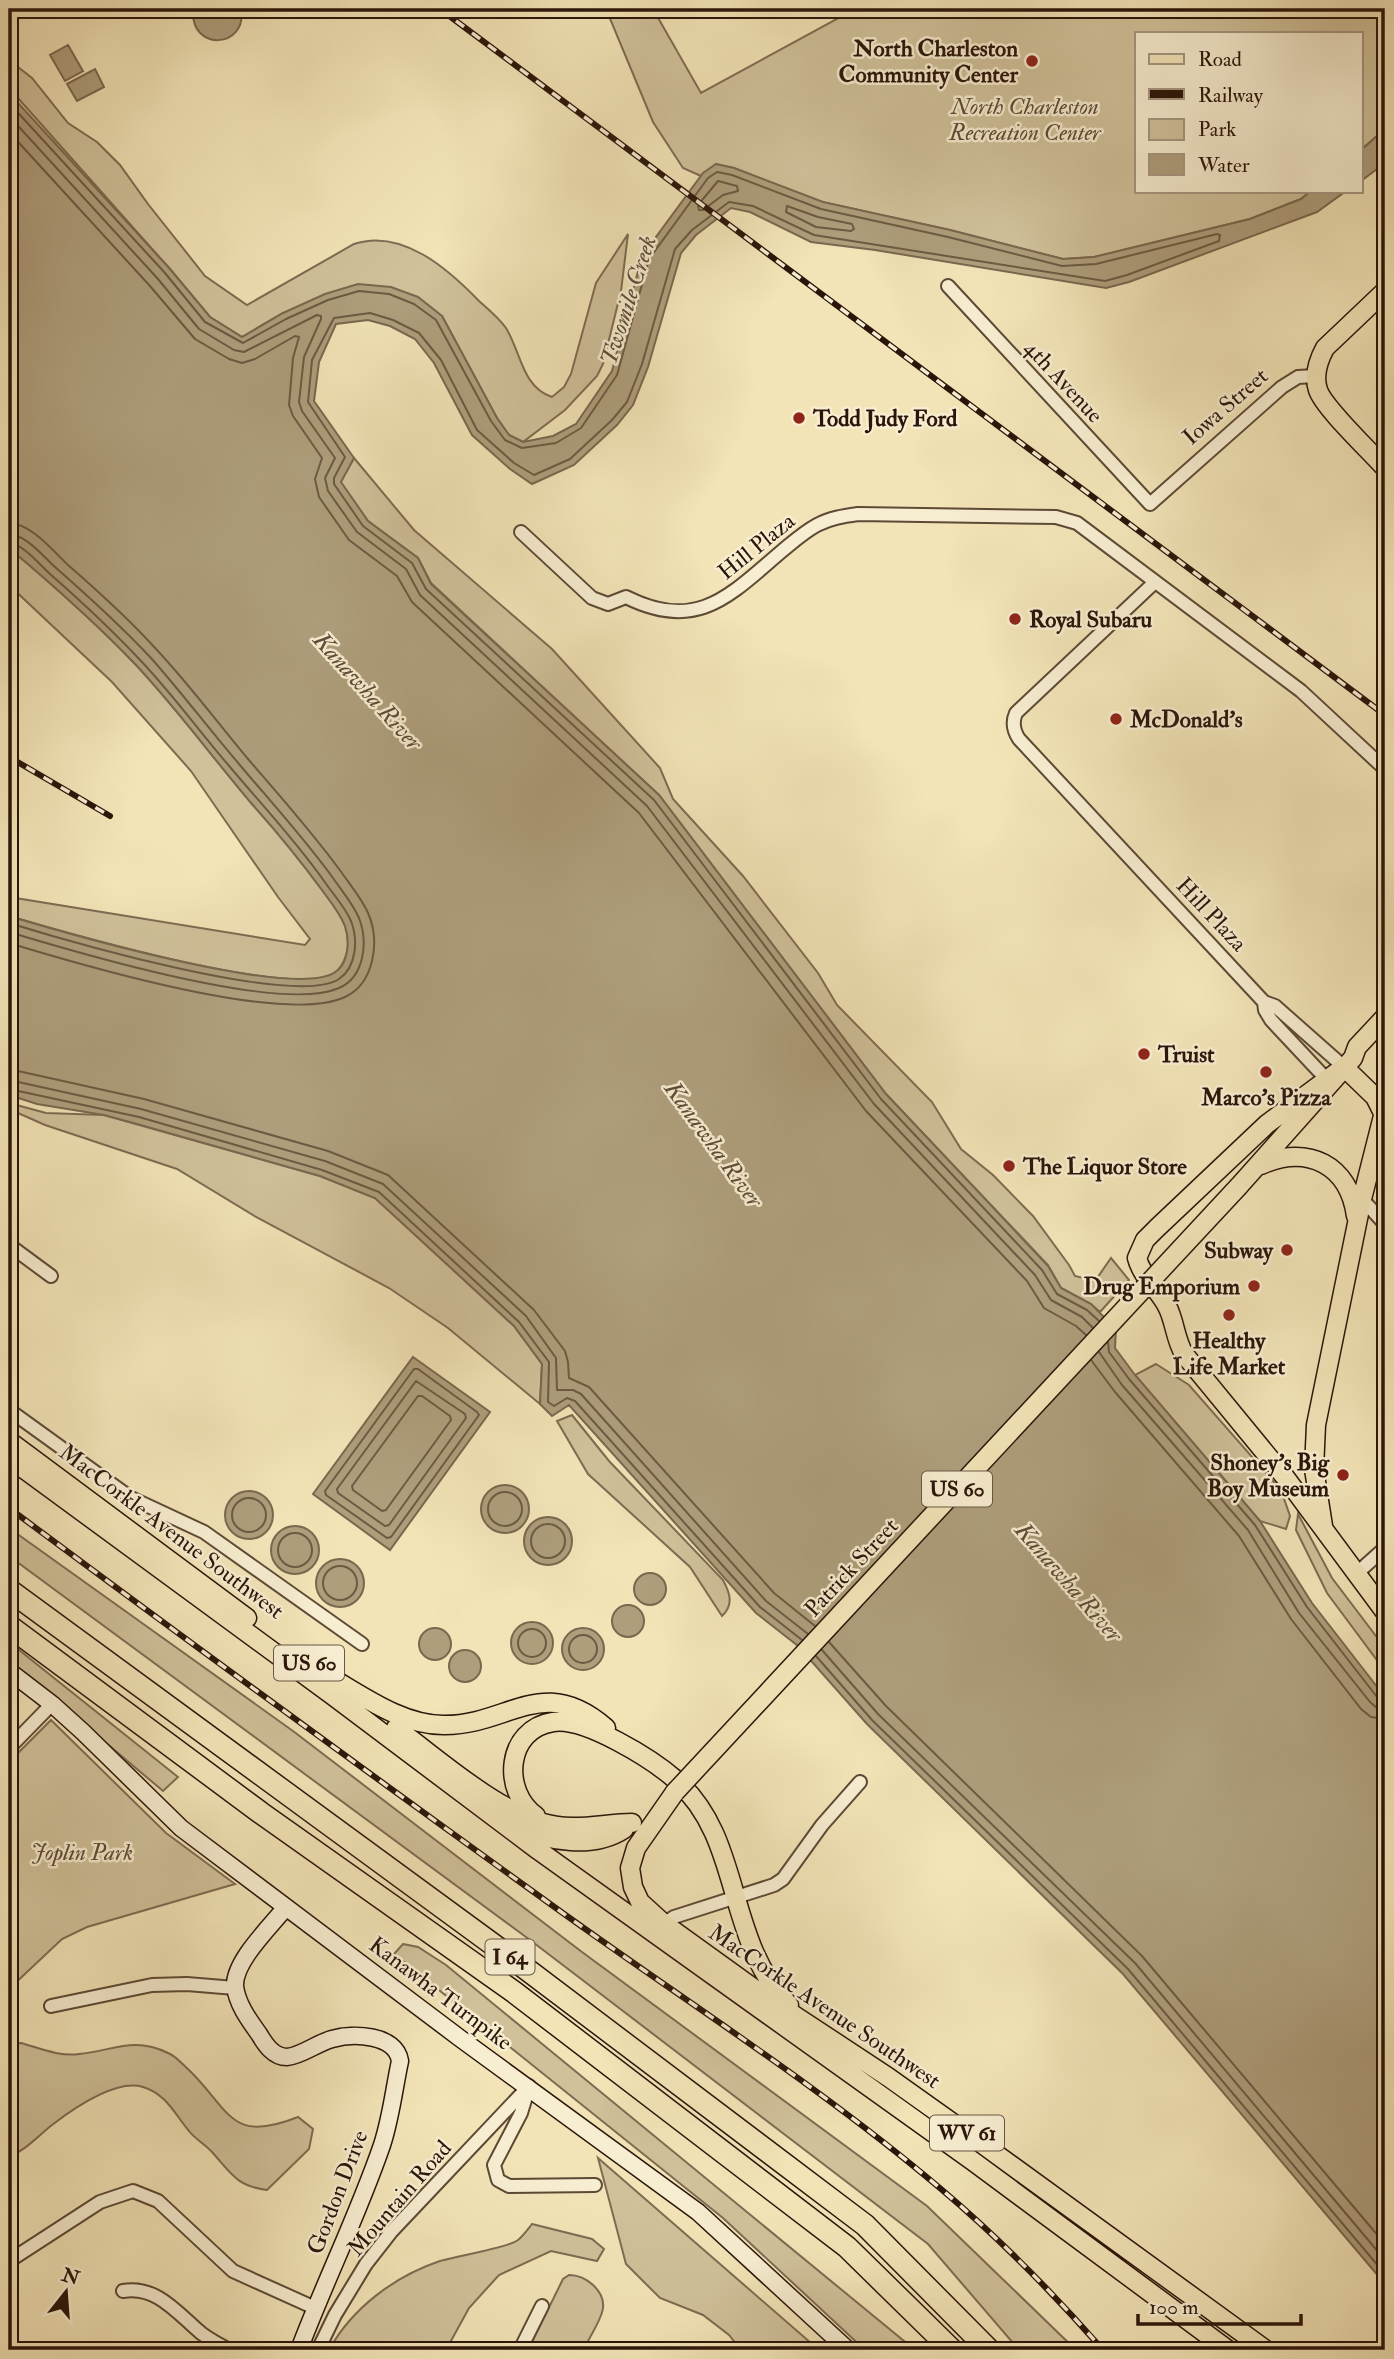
<svg xmlns="http://www.w3.org/2000/svg" width="1394" height="2359" viewBox="0 0 1394 2359" font-family="'IM FELL Double Pica',serif">
  <style>
    .green { fill: #d0c19a; stroke: #7e6b52; stroke-width: 2 }
    .water { fill: #ae9e7c; stroke: #7a674e; stroke-width: 2 }
    .lines { fill: none; stroke-linecap: round; stroke-linejoin: round }
    .shore { stroke: #6c5a43; stroke-width: 2 }
    .street-casing { stroke: #5d4935; stroke-width: 16 }
    .secondary-casing { stroke: #2b150a; stroke-width: 19 }
    .primary-casing { stroke: #2b150a; stroke-width: 21 }
    .highway-casing { stroke: #2b150a; stroke-width: 24 }
    .street { stroke: #f7edd0; stroke-width: 12 }
    .secondary { stroke: #f7edd0; stroke-width: 16 }
    .primary { stroke: #f2e4b7; stroke-width: 18 }
    .highway { stroke: #f2e4b7; stroke-width: 21 }
    .rail-casing { stroke: #2b150a; stroke-width: 6 }
    .rail { stroke: #f7edd0; stroke-width: 3.5; stroke-dasharray: 10; stroke-linecap: butt }
    .primary-bridge-casing { stroke: #2b150a; stroke-width: 21; stroke-linecap: butt }
    .primary-bridge { stroke: #f2e4b7; stroke-width: 18 }
    .poi-dot { fill: #8f2418; stroke: #f7edd0; stroke-width: 2.5 }
    .labels { text-anchor: middle; stroke-width: 5; stroke-linejoin: round; paint-order: stroke }
    .shield { fill: #f7edd0; stroke: #685645; stroke-width: 2 }
    .shield-label { font-size: 21px; font-weight: bold; fill: #2b150a }
    .poi-label { font-size: 23px; font-weight: bold; fill: #2b150a; stroke: #f7edd0; text-anchor: start }
    .park-label { font-size: 23px; font-style: italic; fill: #5d4935; stroke: #f7edd0 }
    .street-label { font-size: 23px; fill: #2b150a; stroke: #f7edd0 }
    .water-label { font-size: 24px; font-style: italic; fill: #5f4c38; stroke: #f7edd0 }
  </style>
  <rect width="100%" height="100%" fill="#f2e4b7"/>
  <filter id="stains"><feTurbulence type="fractalNoise" baseFrequency=".00286" numOctaves="4"/><feColorMatrix values="0 0 0 0 .2 0 0 0 0 .09 0 0 0 0 .02 0 0 0 .5 -.17"/></filter>
  <radialGradient id="worn" r=".72"><stop offset=".6" stop-color="#630" stop-opacity="0"/><stop offset="1" stop-color="#630" stop-opacity=".3"/></radialGradient>
  <path class="green" d="M606 9H653L701 93 855 9H1385V129L1361 150V33H1137V191H1311L1301 199 1250 219 1094 257 1063 259 950 230 822 202 734 168 716 164 701 176 683 168 653 122Z
    M9 60 32 78 68 123 97 142 120 165 148 204 205 276 247 305 354 244C402 228 448 269 479 301 488 309 499 318 506 328 521 352 522 387 552 397L564 387 571 374 596 283 628 234 621 291 603 364 597 376 565 410 523 442 509 435 497 418 442 316 283 313 242 337 210 317 170 269 9 88Z
    M354 458 414 530 552 649 660 768 673 799 743 876 818 973 837 1005 932 1102 961 1149 993 1175 1033 1216 1069 1265 1075 1276 1095 1281 1111 1258 1129 1280 1100 1312 1091 1304 1061 1288 1048 1265 886 1094 659 795 431 583 418 558 368 521 340 482Z
    M9 548C53 585 97 624 137 666 178 710 213 758 252 804 277 832 300 860 322 890 330 901 340 913 345 926 350 940 349 958 338 970 305 1004 58 930 9 916V897L305 945 310 939 278 897 191 771 112 682 9 585Z
    M9 1103 46 1113 104 1115 320 1176 375 1198 514 1326 542 1364 540 1404 448 1328 389 1288 256 1217 177 1169 45 1125 9 1109Z
    M1156 1364 1189 1385 1281 1490 1290 1516 1286 1529 1260 1521 1135 1375Z
    M572 1415 609 1461 723 1580C730 1593 734 1605 722 1616L690 1567 588 1474 557 1421Z
    M1298 1514 1332 1578 1385 1648V1671L1327 1593 1296 1530Z
    M9 1528 293 1731 582 1952 927 2206 1076 2350H1019L928 2244 534 1943 9 1556Z
    M9 1642 178 1777 163 1791 9 1661Z
    M51 1720 166 1833 235 1884 87 1927 62 1939 9 1989V1758L14 1757Z
    M403 1944 418 1947 446 1965 915 2350H865L723 2218 394 1954Z
    M21 2043C39 2048 60 2057 79 2054 112 2051 134 2036 168 2053 176 2056 182 2064 189 2070 231 2111 230 2144 298 2117L313 2129 309 2149 267 2190C236 2186 231 2173 212 2152 205 2144 195 2139 189 2131 174 2113 166 2094 143 2087 116 2079 73 2109 52 2125 38 2136 26 2150 9 2157V2044Z
    M598 2158 819 2350H741L729 2335 703 2315 660 2298 626 2264Z
    M532 2224 592 2239 604 2249 597 2261 551 2251 499 2275 469 2308 446 2350H329C352 2308 395 2276 440 2261 456 2256 508 2248 518 2240 523 2236 528 2229 532 2224Z
    M569 2275C585 2275 605 2290 603 2308 602 2319 588 2340 583 2350H528L563 2279Z"/>
  <path class="water" d="M193 9H241C248 48 190 53 193 9Z
    M68 45 83 71 65 81 50 55Z
    M95 69 104 87 77 101 67 84Z
    M9 93 170 269 210 317 242 337 283 313 325 294 358 284 391 287 418 297 442 316 497 418 509 435 523 442 553 436 576 424 612 371 642 256 703 173 716 164 734 168 823 202 950 230 1063 259 1094 257 1250 219 1301 199 1311 191H1346L1317 212 1129 282 1106 288 875 250 811 242 750 212 731 208 696 235 681 253 648 367 633 405 617 425 574 465 532 484 510 469 472 435 434 363 415 339 390 326 368 320 336 324 319 362 314 401 354 458 341 482 368 521 418 558 431 584 659 795 886 1094 1048 1266 1061 1288 1091 1304 1116 1329 1115 1348 1135 1375 1260 1521 1312 1603 1385 1697V2284L1123 1974 867 1724 798 1646 756 1613 569 1405 552 1416 540 1404 542 1364 514 1326 375 1198 320 1176 137 1124 104 1115 37 1104 9 1095V916C62 932 291 999 334 973 349 964 350 941 345 926 340 913 330 901 322 890 300 860 277 832 252 804 213 758 178 710 137 666 97 624 53 585 9 548Z
    M1385 129V163L1361 181V150Z
    M413 1357 490 1412 390 1550 313 1494Z
    M481 1509a24 24 0 1 1 48 0a24 24 0 1 1-48 0Z
    M225 1515a24 24 0 1 1 48 0a24 24 0 1 1-48 0Z
    M524 1541a24 24 0 1 1 48 0a24 24 0 1 1-48 0Z
    M271 1550a24 24 0 1 1 48 0a24 24 0 1 1-48 0Z
    M316 1583a24 24 0 1 1 48 0a24 24 0 1 1-48 0Z
    M634 1589a16 16 0 1 1 32 0a16 16 0 1 1-32 0Z
    M612 1621a16 16 0 1 1 32 0a16 16 0 1 1-32 0Z
    M511 1643a21 21 0 1 1 42 0a21 21 0 1 1-42 0Z
    M419 1644a16 16 0 1 1 32 0a16 16 0 1 1-32 0Z
    M562 1649a21 21 0 1 1 42 0a21 21 0 1 1-42 0Z
    M449 1666a16 16 0 1 1 32 0a16 16 0 1 1-32 0Z"/>
  <g class="lines">
    <path class="shore" d="M9 103 165 273 205 322 243 343 286 319 328 300 359 291 389 294 414 304 436 320 491 421 505 440 522 448 556 443 581 428 617 375 649 259 708 178 717 172 732 175 821 209 948 237 1062 266 1096 264 1217 234 1220 235 1219 241 1127 275 1105 281 814 235 753 206 729 202 692 230 675 249 642 364 627 402 612 420 570 459 534 475 514 463 477 430 441 360 419 333 393 320 370 313 334 318 312 360 308 402 345 457 334 478V484L363 526 412 563 426 589 654 800 881 1099 1042 1270 1057 1294 1087 1310 1099 1321
      M9 116 158 279 199 329 234 350 244 352 317 315 321 316V319L304 357 299 402 302 411 335 458 325 478 328 491 357 532 406 569 420 595 647 806 874 1104 1035 1275 1051 1300 1082 1317 1093 1328
      M9 132 150 286 195 339 229 359 242 363 255 359 295 336 299 337 293 358 289 405 293 416 322 458 315 479 319 497 349 540 397 576 412 602 639 813 866 1111 1027 1281 1044 1308 1076 1326 1086 1335
      M718 181 737 186 738 191 723 195 703 210H699L698 205Z
      M787 206 818 217 852 224 854 229 851 231 816 227 786 212Z
      M9 523C32 524 52 550 68 565 99 592 129 619 156 649 189 684 217 722 248 759 280 796 313 833 342 873 351 886 362 899 368 913 380 940 375 983 345 997 283 1026 78 964 9 943
      M9 534C26 535 43 556 55 567 88 596 121 626 151 658 182 693 209 729 239 764 271 802 304 838 333 878 342 891 353 904 359 918 368 941 365 977 339 988 281 1014 75 952 9 932
      M9 543C23 544 39 564 50 574 82 602 113 631 142 662 173 695 200 732 230 767 262 805 296 841 324 881 333 894 345 907 351 921 358 939 357 967 339 979 295 1008 64 940 9 923
      M9 1069 144 1099 328 1151 388 1175 534 1310 565 1351 568 1362 569 1378 589 1387 774 1593 815 1626
      M9 1080 141 1109 325 1161 383 1184 526 1316 556 1358 557 1390H573L581 1394 766 1601 808 1634
      M9 1089 139 1117 322 1170 379 1192 519 1322 549 1362 548 1402 554 1406 567 1398 575 1401 760 1607 802 1640
      M1108 1342 1109 1352 1129 1379 1255 1525 1307 1607 1377 1697 1385 1700
      M1099 1352 1122 1385 1248 1530 1299 1613 1370 1702 1377 1708 1385 1709
      M1091 1360 1115 1392 1239 1536 1291 1619 1361 1709 1371 1717 1385 1719
      M414 1369H418L477 1412 479 1415 391 1537 387 1538 326 1495 325 1491Z
      M416 1381 465 1414 466 1418 389 1525 385 1526 338 1493 337 1489Z
      M418 1396H422L450 1416 451 1420 386 1510 382 1511 353 1490 352 1486Z
      M488 1509a17 17 0 1 1 34 0a17 17 0 1 1-34 0Z
      M232 1515a17 17 0 1 1 34 0a17 17 0 1 1-34 0Z
      M531 1541a17 17 0 1 1 34 0a17 17 0 1 1-34 0Z
      M278 1550a17 17 0 1 1 34 0a17 17 0 1 1-34 0Z
      M323 1583a17 17 0 1 1 34 0a17 17 0 1 1-34 0Z
      M518 1643a14 14 0 1 1 28 0a14 14 0 1 1-28 0Z
      M569 1649a14 14 0 1 1 28 0a14 14 0 1 1-28 0Z
      M829 1642 886 1706 1142 1956 1385 2244
      M822 1650 878 1714 1135 1963 1385 2260
      M816 1656 872 1720 1128 1969 1385 2274"/>
    <defs>
      <path id="street" d="M948 286 1150 504 1282 387 1298 377 1315 376
        M521 532 592 598 608 604 626 597C698 633 730 595 782 551 793 542 804 532 817 525 830 518 844 516 858 514L1056 517 1077 523 1301 691 1385 769
        M1155 582 1016 713C1012 722 1013 730 1019 739L1264 1002
        M1330 1083 1271 1020 1265 1010 1264 1002 1275 1006 1344 1067
        M1362 1199 1385 1224
        M9 1245 51 1276
        M9 1410 131 1498 204 1532 362 1644
        M1356 1574 1385 1548
        M9 1748 52 1704
        M658 1927 674 1917 774 1885 783 1879 822 1825 860 1782
        M51 2006 152 1985 187 1984 235 1988
        M528 2090 521 2113 494 2165 498 2180 509 2186 595 2185
        M9 2261 100 2202 133 2191 158 2201 233 2271 315 2308
        M123 2291C157 2285 178 2314 201 2333 210 2340 220 2345 229 2350
        M318 2350 335 2315 366 2264 391 2232 529 2086
        M520 2350 542 2306"/>
      <path id="secondary" d="M9 1671 52 1704 83 1732 181 1828 461 2039 698 2212 848 2350
        M286 1907C271 1926 234 1961 235 1986 237 2004 249 2020 259 2034 265 2044 273 2057 287 2057 301 2056 317 2043 332 2039 353 2033 396 2034 400 2061 394 2089 391 2118 382 2145 358 2215 325 2281 299 2350"/>
      <path id="primary" d="M1385 291 1325 348C1318 361 1313 375 1318 390 1324 408 1370 451 1385 468
        M1344 1067 1267 1124 1157 1228 1145 1240 1137 1258C1142 1277 1158 1289 1167 1306 1175 1321 1175 1339 1184 1354L1285 1477 1385 1612
        M1344 1067 1375 1097 1384 1115
        M1261 1165C1308 1144 1349 1165 1356 1216
        M1239 1186 1353 1058 1357 1047 1385 1017
        M9 1441 247 1618
        M9 1458 332 1695 538 1850 974 2162 1228 2350
        M1323 1526 1314 1469 1316 1425 1362 1199 1385 1108
        M323 1673C360 1694 402 1726 445 1725 509 1725 543 1673 606 1728
        M396 1728C440 1760 503 1818 557 1826 582 1830 607 1823 632 1823
        M675 1792 636 1848 630 1868 633 1887 640 1902 663 1923 756 1990 888 2077 978 2141 1266 2350
        M536 1816C501 1791 506 1729 553 1722 585 1717 652 1759 676 1780 744 1840 724 1939 789 2005
        M517 1827C548 1842 594 1849 624 1829"/>
      <path id="highway" d="M9 1590 521 1965 865 2225 989 2350
        M9 1626 261 1813 514 1992 847 2247 952 2350"/>
    </defs>
    <use href="#street" class="street-casing"/>
    <use href="#secondary" class="secondary-casing"/>
    <use href="#primary" class="primary-casing"/>
    <use href="#highway" class="highway-casing"/>
    <use href="#street" class="street"/>
    <use href="#secondary" class="secondary"/>
    <use href="#primary" class="primary"/>
    <use href="#highway" class="highway"/>
    <defs>
      <path id="rail" d="M440 9 1385 715
        M9 757 110 816
        M9 1508C185 1639 363 1769 542 1898 675 1995 815 2082 941 2189 999 2238 1053 2293 1103 2350"/>
    </defs>
    <use href="#rail" class="rail-casing"/>
    <use href="#rail" class="rail"/>
    <defs>
      <path id="primary-bridge" d="M675 1792 1239 1186"/>
    </defs>
    <use href="#primary-bridge" class="primary-bridge-casing"/>
    <use href="#primary-bridge" class="primary-bridge"/>
  </g>
  <g class="poi-dot">
    <circle cx="1032" cy="61" r="7"/>
    <circle cx="799" cy="418" r="7"/>
    <circle cx="1015" cy="619" r="7"/>
    <circle cx="1116" cy="719" r="7"/>
    <circle cx="1144" cy="1054" r="7"/>
    <circle cx="1266" cy="1072" r="7"/>
    <circle cx="1009" cy="1166" r="7"/>
    <circle cx="1287" cy="1250" r="7"/>
    <circle cx="1254" cy="1286" r="7"/>
    <circle cx="1229" cy="1315" r="7"/>
    <circle cx="1343" cy="1475" r="7"/>
  </g>
  <g class="labels">
    <g class="shield">
      <rect x="922" y="1471.5" width="70" height="35" rx="5"/>
      <rect x="274" y="1645.5" width="70" height="35" rx="5"/>
      <rect x="485.5" y="1939.5" width="49" height="35" rx="5"/>
      <rect x="930" y="2115.5" width="74" height="35" rx="5"/>
    </g>
    <g class="shield-label">
      <text x="957" y="1496">US 60</text>
      <text x="309" y="1670">US 60</text>
      <text x="510" y="1964">I 64</text>
      <text x="967" y="2140">WV 61</text>
    </g>
    <g class="poi-label">
      <text x="1018" y="56" text-anchor="end">North Charleston<tspan x="1018" dy="26">Community Center</tspan></text>
      <text x="813" y="426">Todd Judy Ford</text>
      <text x="1029" y="627">Royal Subaru</text>
      <text x="1130" y="727">McDonald's</text>
      <text x="1158" y="1062">Truist</text>
      <text x="1266" y="1105" text-anchor="middle">Marco's Pizza</text>
      <text x="1023" y="1174">The Liquor Store</text>
      <text x="1273" y="1258" text-anchor="end">Subway</text>
      <text x="1240" y="1294" text-anchor="end">Drug Emporium</text>
      <text x="1229" y="1348" text-anchor="middle">Healthy<tspan x="1229" dy="26">Life Market</tspan></text>
      <text x="1329" y="1470" text-anchor="end">Shoney's Big<tspan x="1329" dy="26">Boy Museum</tspan></text>
    </g>
    <g class="park-label">
      <text x="1025" y="114">North Charleston<tspan x="1025" dy="26">Recreation Center</tspan></text>
      <text x="82" y="1860">Joplin Park</text>
    </g>
    <g class="street-label">
      <text transform="translate(1064 381) rotate(47)" y="8">4th Avenue</text>
      <text transform="translate(1225 406) rotate(-41)" y="8">Iowa Street</text>
      <text transform="translate(756 546) rotate(-39)" y="8">Hill Plaza</text>
      <text transform="translate(1212 914) rotate(47)" y="8">Hill Plaza</text>
      <text transform="translate(172 1531) rotate(37)" y="8">MacCorkle Avenue Southwest</text>
      <text transform="translate(851 1567) rotate(-47)" y="8">Patrick Street</text>
      <text transform="translate(441 1993) rotate(37)" y="8">Kanawha Turnpike</text>
      <text transform="translate(825 2006) rotate(34)" y="8">MacCorkle Avenue Southwest</text>
      <text transform="translate(337 2192) rotate(-69)" y="8">Gordon Drive</text>
      <text transform="translate(399 2198) rotate(-49)" y="8">Mountain Road</text>
    </g>
    <g class="water-label">
      <text transform="translate(628 300) rotate(-72)" y="8">Twomile Creek</text>
      <text transform="translate(368 691) rotate(48)" y="8">Kanawha River</text>
      <text transform="translate(714 1144) rotate(54)" y="8">Kanawha River</text>
      <text transform="translate(1069 1582) rotate(49)" y="8">Kanawha River</text>
    </g>
  </g>
  <rect width="1394" height="2359" fill="none" stroke="#f2e4b7" stroke-width="35"/>
  <rect x="10" y="10" width="1373" height="2338" fill="none" stroke="#2b150a" stroke-width="3.5"/>
  <rect x="18" y="18" width="1359" height="2324" fill="none" stroke="#2b150a" stroke-width="2"/>
  <rect x="1135" y="32" width="228" height="161" fill="#f7edd0" stroke="#a59781" stroke-width="2"/>
  <rect x="1149" y="54" width="35" height="10" fill="#f2e4b7" stroke="#a59781" stroke-width="2"/>
  <text x="1198" y="66" font-size="21" fill="#2b150a">Road</text>
  <rect x="1149" y="89" width="35" height="10" fill="#2b150a" stroke="#a59781" stroke-width="2"/>
  <text x="1198" y="102" font-size="21" fill="#2b150a">Railway</text>
  <rect x="1149" y="119" width="35" height="21" fill="#d0c19a" stroke="#a59781" stroke-width="2"/>
  <text x="1198" y="136" font-size="21" fill="#2b150a">Park</text>
  <rect x="1149" y="154" width="35" height="21" fill="#ae9e7c" stroke="#a59781" stroke-width="2"/>
  <text x="1198" y="172" font-size="21" fill="#2b150a">Water</text>
  <g transform="translate(66 2292) rotate(17)" stroke="#f7edd0" stroke-width="5" paint-order="stroke">
  <path d="M0-5L12 26L0 18L-12 26Z" fill="#2b150a"/>
  <text y="-10" font-size="19" font-weight="bold" text-anchor="middle" fill="#2b150a">N</text>
  </g>
  <path d="M1138 2314v10h163v-10" fill="none" stroke="#2b150a" stroke-width="3.5"/>
  <text x="1149" y="2314" font-size="21" fill="#2b150a" stroke="#f7edd0" stroke-width="5" paint-order="stroke">100 m</text>
  <rect width="100%" height="100%" filter="url(#stains)"/>
  <rect width="100%" height="100%" fill="url(#worn)"/>
</svg>
